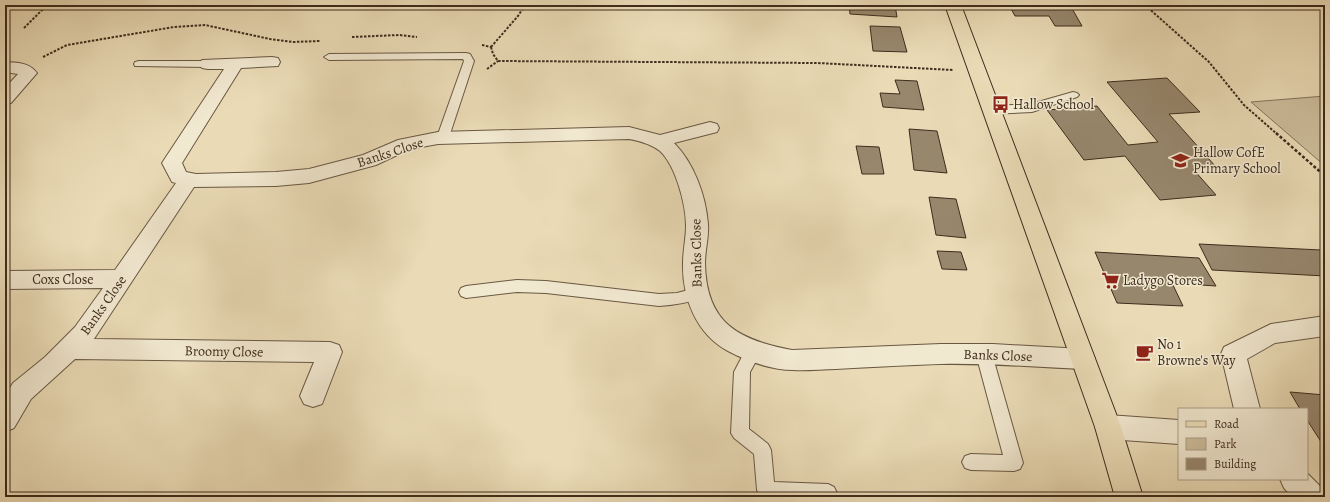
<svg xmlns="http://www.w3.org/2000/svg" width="1330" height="502" viewBox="0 0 1330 502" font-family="Alegreya,serif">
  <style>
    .green { fill: #cdbd9c; stroke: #86745c }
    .building { fill: #97876d; stroke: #3e2c1d }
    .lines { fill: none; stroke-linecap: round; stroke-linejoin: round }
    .service-casing { stroke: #695843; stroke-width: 2 }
    .minor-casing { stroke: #695843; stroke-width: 2 }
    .primary-casing { stroke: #3e2c1d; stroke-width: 2 }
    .path-far1 { stroke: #3e2c1d; stroke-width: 2; stroke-dasharray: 2.5 1.5; stroke-linecap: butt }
    .path { stroke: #3e2c1d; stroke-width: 2.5; stroke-dasharray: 3 2; stroke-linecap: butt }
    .service { fill: #f1e8d0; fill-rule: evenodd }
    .minor { fill: #f1e8d0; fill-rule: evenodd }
    .primary { fill: #eadbb6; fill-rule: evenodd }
    .labels { text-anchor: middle; stroke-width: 3; stroke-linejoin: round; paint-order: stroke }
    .poi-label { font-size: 14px; fill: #3e2c1d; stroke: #f1e8d0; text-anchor: start }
    .street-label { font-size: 14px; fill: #3e2c1d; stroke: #f1e8d0 }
  </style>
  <rect width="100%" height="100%" fill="#eadbb6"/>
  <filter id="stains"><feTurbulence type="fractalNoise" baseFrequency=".005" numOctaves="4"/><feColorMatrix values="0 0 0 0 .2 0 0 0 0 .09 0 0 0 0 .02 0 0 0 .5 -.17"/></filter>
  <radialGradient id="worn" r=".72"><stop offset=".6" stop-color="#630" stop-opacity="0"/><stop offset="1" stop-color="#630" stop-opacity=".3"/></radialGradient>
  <path class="green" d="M1325 96V166L1251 102Z"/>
  <path class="building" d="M107 5H158L155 8 105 7Z
    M849 5H895L897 17 850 14Z
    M1009 5H1070L1082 26H1055L1049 16H1015Z
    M870 26 900 27 907 52 873 51Z
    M1167 78 1200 112 1169 114 1216 167 1193 169 1216 195 1160 200 1125 156 1084 160 1047 110 1097 106 1128 145 1158 142 1107 82Z
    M895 80 917 81 924 110 883 107 880 93 900 94Z
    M909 129 937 131 947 173 914 170Z
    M856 146 879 147 884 174H862Z
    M929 197 956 199 966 238 936 235Z
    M1199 244 1321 250 1325 256V276L1212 270Z
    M937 251 961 252 967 270 942 269Z
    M1095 252 1199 258 1216 286 1172 283 1183 306 1117 303Z
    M1290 392 1325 395V448L1307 420V409H1300Z"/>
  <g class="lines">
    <defs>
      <path id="service" d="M466 53 470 54 474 61 449 137 447 140H439L437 137 464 61 463 59 329 60 324 57 329 54Z
        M139 61H208L213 64 208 67 135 66 134 64 135 62Z
        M1073 92 1077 93 1079 95 1077 97 1032 112 991 114 987 113 985 110 987 107 991 106 1031 104Z
        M517 280 546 281 659 294 677 293 696 288 701 290 703 294 701 298C687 303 674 305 659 306L546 293 517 292 466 298 461 296 459 292 461 288 466 286Z
        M753 345 759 347 761 352 750 372 749 429 768 444 771 450 774 482 828 484 834 487 837 493 835 497 760 496 757 490 754 454 734 438 731 433 734 372 747 347Z
        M984 347 990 349 992 354 1023 463 1020 469 1014 471 971 470 965 468 962 462 965 456 971 454 1003 455 976 354 978 349Z"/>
      <path id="minor" d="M272 57 278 58 280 62 278 66 241 68 182 163 186 172 196 174 276 172 309 169 363 155 398 140 438 132 629 127 660 135 710 122 717 124 719 128 717 132 674 143C694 163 706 196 708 224 709 237 705 250 705 263 706 324 739 340 792 350L941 344H993L1083 349 1092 352 1095 359 1092 366 1083 369C1036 367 989 363 941 364 906 365 871 367 836 369 822 369 807 371 793 370 772 370 747 361 728 351 696 334 682 297 683 263 683 250 686 238 686 226 686 205 676 166 660 151 651 144 640 141 629 139L438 144 410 149 376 165 309 183 276 186 194 187 94 339 330 342 339 345 342 352 322 404 313 407 304 404 300 396 314 362 75 359 31 399 14 428 5 432V396L13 383 45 357 75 327 103 288 5 289V271L115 270 176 183 172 182 162 163 224 69H208L202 68 199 64 202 60Z
        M5 62C17 63 29 62 37 73L11 103 5 104V88L18 74 5 72Z
        M1325 316V336L1275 343 1247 359 1260 409H1234L1221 354 1224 347 1271 324Z
        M1108 415 1179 420V444L1108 439 1099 436 1095 427 1099 418Z
        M1307 473 1320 486 1323 487 1325 497H1292L1284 488 1280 479H1307Z"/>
      <path id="primary" d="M945 5H961L1121 427 1143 497H1115L1095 427Z"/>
    </defs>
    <use href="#service" class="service-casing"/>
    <use href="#minor" class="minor-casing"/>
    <use href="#primary" class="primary-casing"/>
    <path class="path-far1" d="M1145 5 1209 62 1244 105 1277 134
      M24 28 47 5
      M352 37 399 35 417 37
      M482 45 491 47
      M491 47 493 54 498 61 818 63 953 70
      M491 47 518 16 525 5
      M43 57 67 45 174 27 205 25 270 39 293 42 320 41
      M487 69 498 61"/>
    <path class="path" d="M1276 133 1325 176"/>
    <use href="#service" class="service"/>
    <use href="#minor" class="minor"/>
    <use href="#primary" class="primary"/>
  </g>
  <defs>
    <symbol id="bus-bare" viewBox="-9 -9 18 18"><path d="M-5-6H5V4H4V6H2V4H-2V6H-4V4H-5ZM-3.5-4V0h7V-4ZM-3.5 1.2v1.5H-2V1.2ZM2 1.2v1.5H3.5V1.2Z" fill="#8f2418" stroke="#f1e8d0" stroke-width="2.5" paint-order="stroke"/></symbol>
    <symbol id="school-bare" viewBox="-9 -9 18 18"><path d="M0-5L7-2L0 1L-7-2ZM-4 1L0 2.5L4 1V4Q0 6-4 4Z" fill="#8f2418" stroke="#f1e8d0" stroke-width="2.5" paint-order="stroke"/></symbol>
    <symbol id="supermarket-bare" viewBox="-9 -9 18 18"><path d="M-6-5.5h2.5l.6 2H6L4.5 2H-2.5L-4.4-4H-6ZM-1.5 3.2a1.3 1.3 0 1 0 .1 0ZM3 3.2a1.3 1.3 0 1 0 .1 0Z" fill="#8f2418" stroke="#f1e8d0" stroke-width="2.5" paint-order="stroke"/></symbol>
    <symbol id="cafe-bare" viewBox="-9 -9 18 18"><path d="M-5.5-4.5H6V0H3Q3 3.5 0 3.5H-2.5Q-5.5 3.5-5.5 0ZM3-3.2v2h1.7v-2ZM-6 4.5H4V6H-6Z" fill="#8f2418" stroke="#f1e8d0" stroke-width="2.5" paint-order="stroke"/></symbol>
  </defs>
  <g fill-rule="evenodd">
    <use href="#bus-bare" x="988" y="92" width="25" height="25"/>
    <use href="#school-bare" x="1168" y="148" width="25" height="25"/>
    <use href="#supermarket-bare" x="1098" y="268" width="25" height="25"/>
    <use href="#cafe-bare" x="1132" y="340" width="25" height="25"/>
  </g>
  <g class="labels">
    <g class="poi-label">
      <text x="1013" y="109">Hallow School</text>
      <text x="1193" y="157">Hallow CofE<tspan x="1193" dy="16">Primary School</tspan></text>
      <text x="1123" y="285">Ladygo Stores</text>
      <text x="1157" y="349">No 1<tspan x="1157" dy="16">Browne's Way</tspan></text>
    </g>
    <g class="street-label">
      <text transform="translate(390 152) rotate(-18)" y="5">Banks Close</text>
      <text transform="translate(696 253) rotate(-91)" y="5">Banks Close</text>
      <text x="63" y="284">Coxs Close</text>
      <text transform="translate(103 305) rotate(-55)" y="5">Banks Close</text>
      <text transform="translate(224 351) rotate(1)" y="5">Broomy Close</text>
      <text transform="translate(998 355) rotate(2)" y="5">Banks Close</text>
    </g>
  </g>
  <rect width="1330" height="502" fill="none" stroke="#eadbb6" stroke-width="20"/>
  <rect x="6" y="6" width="1318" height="490" fill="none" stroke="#3e2c1d" stroke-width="2"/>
  <rect x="10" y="10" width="1310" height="482" fill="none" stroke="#3e2c1d"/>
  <rect x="1178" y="408" width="130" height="72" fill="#f1e8d0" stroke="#a99d88"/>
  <rect x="1186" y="421" width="20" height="6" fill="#eadbb6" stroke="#a99d88"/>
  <text x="1214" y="428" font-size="12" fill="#3e2c1d">Road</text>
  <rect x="1186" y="438" width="20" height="12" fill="#cdbd9c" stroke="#a99d88"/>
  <text x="1214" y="448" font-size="12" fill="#3e2c1d">Park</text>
  <rect x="1186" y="458" width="20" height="12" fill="#97876d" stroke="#a99d88"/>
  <text x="1214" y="468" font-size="12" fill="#3e2c1d">Building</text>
  <rect width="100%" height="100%" filter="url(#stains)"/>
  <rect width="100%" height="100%" fill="url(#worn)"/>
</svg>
